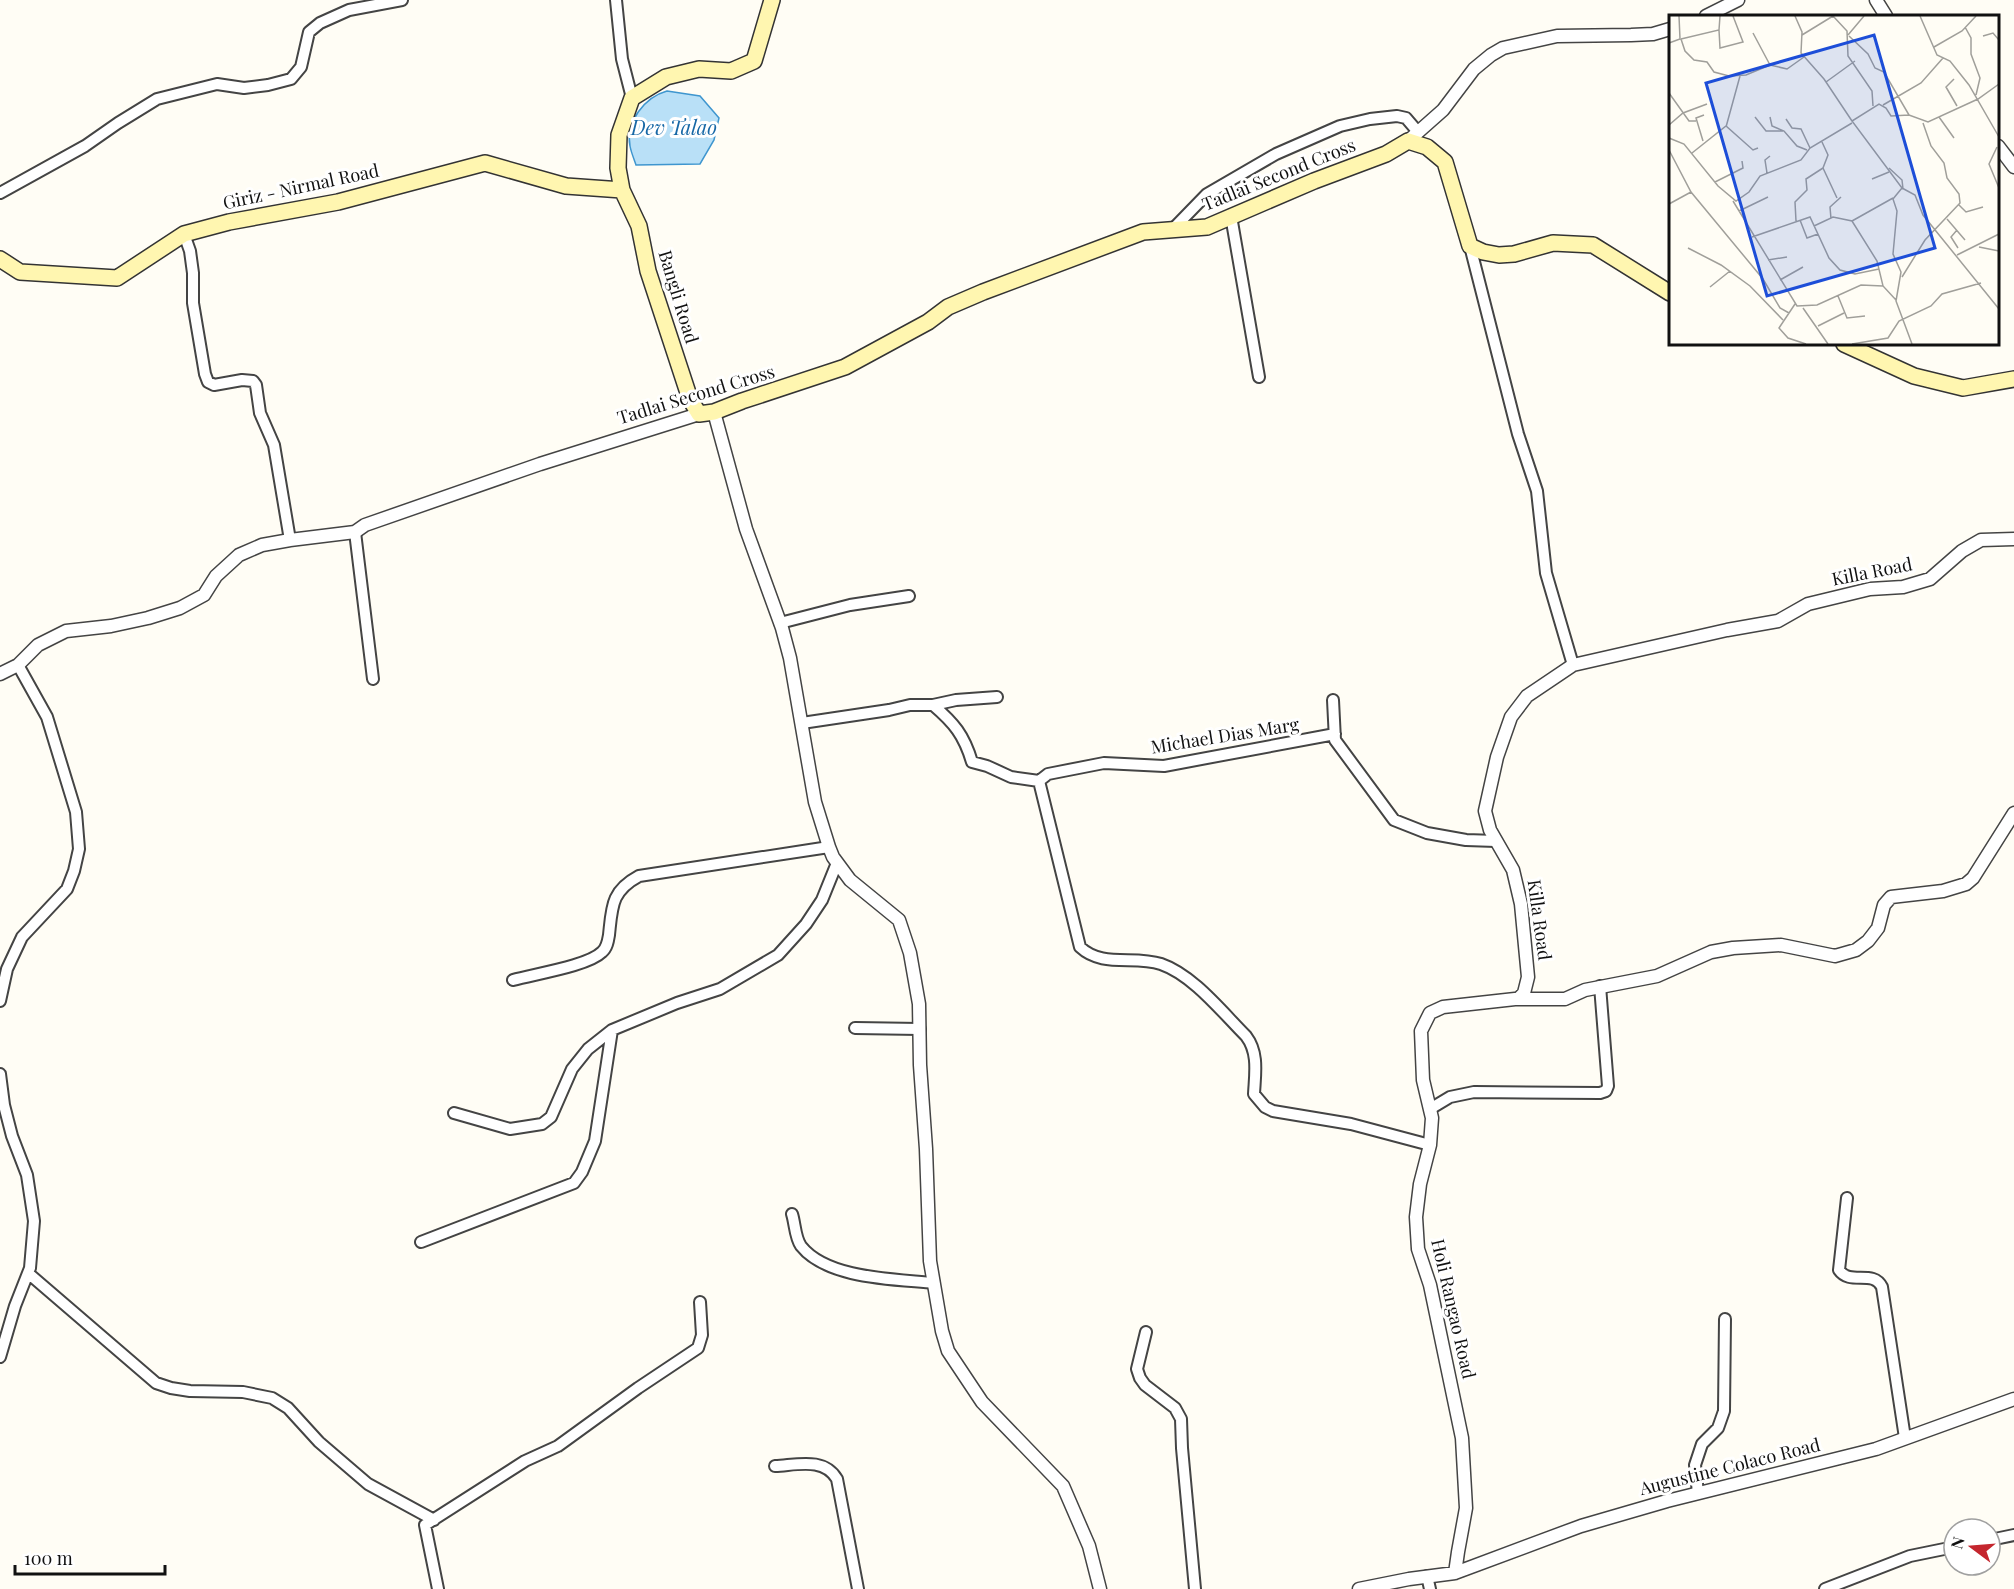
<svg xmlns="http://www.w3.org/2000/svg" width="2014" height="1589" viewBox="0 0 2014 1589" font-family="'Playfair Display',serif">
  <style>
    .water { fill: #b9e0f7; stroke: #3f96cf; stroke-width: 1.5 }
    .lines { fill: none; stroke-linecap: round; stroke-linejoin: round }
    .minor-casing { stroke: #444; stroke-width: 14 }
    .tertiary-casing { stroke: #444; stroke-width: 15 }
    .secondary-casing { stroke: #333; stroke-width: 18 }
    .minor { stroke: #fff; stroke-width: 10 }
    .tertiary { stroke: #fff; stroke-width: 12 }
    .secondary { stroke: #fff6b0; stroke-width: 15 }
    .labels { text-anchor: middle; stroke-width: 6; stroke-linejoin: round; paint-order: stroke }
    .street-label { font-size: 18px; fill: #111; stroke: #fff }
    .water-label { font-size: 20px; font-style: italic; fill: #1768a6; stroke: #fff }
    .inset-road { fill: none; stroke: #a09f9a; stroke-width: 1.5 }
    .view { fill: #1d4ed8; fill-opacity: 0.15; stroke: #1d4ed8; stroke-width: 3 }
    .inset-edge { fill: none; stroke: #111; stroke-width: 3 }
  </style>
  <rect width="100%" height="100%" fill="#fffdf5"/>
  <path class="water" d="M667 91 700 96 719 118 714 140 700 164 636 165C634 159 631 152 630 146 625 122 645 97 667 91Z"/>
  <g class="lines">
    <defs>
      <path id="minor" d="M616 0 622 59 632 98
        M0 193 85 146 118 123 157 99 217 84 244 88 268 85 291 79 301 67 309 32 320 23 349 10 402 0
        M1231 216 1259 377
        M1173 229 1207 194 1276 154 1340 126 1370 119 1397 116 1406 118 1418 132
        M184 234 190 251 193 273V303L205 374 208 382 214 385 242 380 253 381 256 385 260 413 274 445 290 540
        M1470 246 1518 434 1537 491 1546 573 1573 665
        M355 532 373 679
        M780 623 850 605 909 596
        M1333 700 1335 740 1394 820 1427 833 1466 840 1496 841
        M933 705 956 700 997 697
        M802 723 889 710 910 705H933C954 723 964 735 972 762L987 766 1011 777 1039 781 1048 774 1104 763 1164 766 1335 734
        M1039 781 1080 947C1102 968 1134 955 1161 964 1193 975 1222 1012 1246 1036 1259 1053 1255 1074 1254 1094L1265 1107 1273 1111 1351 1124 1430 1145
        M513 980C534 974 588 966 602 952 607 948 608 941 609 935 612 907 611 891 639 876L829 847
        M0 1001 7 969 22 937 67 889 74 871 79 849 76 812 47 717 18 665
        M855 1028 920 1029
        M0 1074 4 1105 12 1136 27 1175 34 1221 30 1268 15 1306 0 1357
        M1430 1109 1450 1097 1474 1092 1600 1093 1606 1091 1608 1086 1600 986
        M454 1113 510 1129 542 1124 551 1117 572 1069 588 1049 612 1030 677 1003 720 989 778 955 806 924 822 900 837 863
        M1847 1198 1839 1270C1850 1286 1873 1269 1882 1287L1905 1438
        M792 1214C795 1223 795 1238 801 1246 827 1279 895 1279 934 1283
        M421 1242 574 1183 582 1172 595 1141 612 1030
        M28 1273 156 1383 171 1388 190 1391 243 1392 272 1398 288 1408 319 1442 368 1484 434 1520
        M1146 1332 1137 1369 1140 1378 1145 1385 1175 1408 1181 1419 1182 1448 1195 1589
        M775 1466C797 1465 824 1457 837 1479L858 1589
        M1698 1493 1695 1465 1702 1444 1718 1428 1724 1411 1725 1319
        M1990 1540 2014 1535
        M1427 1576 1430 1589
        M438 1589 425 1525 525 1461 558 1446 638 1388 698 1348 702 1335 700 1302
        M1825 1589 1910 1556 1954 1547"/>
      <path id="tertiary" d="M1876 0 1886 16
        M1706 16 1738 0
        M1408 141 1443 110 1474 69 1491 55 1503 48 1557 36 1631 35 1653 34 1670 29
        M1998 146 2014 167
        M714 412 746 529 782 628 790 658 815 802 829 847 833 857 850 880 899 920 910 953 919 1004 920 1065 926 1149 930 1261 942 1331 948 1351 982 1402 1063 1486 1089 1546 1100 1589
        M0 674 18 665 38 645 66 631 111 626 148 618 180 608 204 595 216 576 239 555 262 545 290 540 355 532 365 525 540 464 699 414
        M1518 999 1524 993 1528 977 1521 904 1513 870 1490 830 1485 811 1497 757 1511 717 1527 696 1573 665 1727 630 1778 621 1808 604 1870 589 1903 587 1930 579 1962 551 1981 540 2014 539
        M1455 1573 1458 1552 1466 1508 1462 1438 1430 1285 1418 1249 1416 1217 1420 1184 1430 1145 1432 1118 1423 1080 1421 1031 1430 1013 1443 1007 1515 999H1565L1585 990 1657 976 1711 952 1733 948 1781 945 1835 956 1856 950 1868 941 1878 928 1884 905 1891 897 1943 891 1966 884 1973 878 2014 813
        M1359 1589 1409 1579 1455 1573 1581 1526 1667 1501 1876 1449 2014 1399"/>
      <path id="secondary" d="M772 0 754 61 731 71 699 69 666 77 632 98 619 135 618 168 622 190 639 226 648 271 690 399 699 414 714 412 742 401 845 367 928 322 948 307 983 292 1143 232 1207 227 1314 181 1386 154 1408 141 1427 147 1445 162 1470 246 1483 252 1499 255 1514 254 1553 243 1593 245 1670 293
        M0 259 20 272 117 278 184 234 229 222 338 202 485 163 566 186 622 190
        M1844 344 1914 376 1963 388 2014 379"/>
    </defs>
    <use href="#minor" class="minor-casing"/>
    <use href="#tertiary" class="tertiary-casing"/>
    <use href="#secondary" class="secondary-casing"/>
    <use href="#minor" class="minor"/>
    <use href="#tertiary" class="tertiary"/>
    <use href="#secondary" class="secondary"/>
  </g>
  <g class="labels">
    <g class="street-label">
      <text transform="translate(1279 175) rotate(-22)" y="6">Tadlai Second Cross</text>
      <text transform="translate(301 187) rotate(-12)" y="6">Giriz - Nirmal Road</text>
      <text transform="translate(678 297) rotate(73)" y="6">Bangli Road</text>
      <text transform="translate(696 395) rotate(-17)" y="6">Tadlai Second Cross</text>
      <text transform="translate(1872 572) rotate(-11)" y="6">Killa Road</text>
      <text transform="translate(1225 736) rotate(-9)" y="6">Michael Dias Marg</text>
      <text transform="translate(1539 920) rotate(82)" y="6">Killa Road</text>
      <text transform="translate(1453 1309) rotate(77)" y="6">Holi Rangao Road</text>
      <text transform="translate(1730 1467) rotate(-14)" y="6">Augustine Colaco Road</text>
    </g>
    <g class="water-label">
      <text x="674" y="135">Dev Talao</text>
    </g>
  </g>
  <g transform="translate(1669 15)">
    <rect width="330" height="330" fill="#fffdf5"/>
    <path class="inset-road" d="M126 1 133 17 132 38 155 64 183 106M164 1 178 16 179 41 203 76 204 91M251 1 268 40 281 46 300 70 330 122M296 12 302 23V39L311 63 307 80M50 15 51 33 74 27 64 1M84 18 101 50M133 20 164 1M179 20 195 1M180 21 199 39 206 53 215 57 240 100M314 21 324 18 330 25M12 24 16 36 25 45 38 47 45 57 60 61 77 60 101 50 118 54 135 42M12 24 50 15 51 1M0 28 11 24 10 1M265 32 293 16 307 1M285 64 277 72 288 91M157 67 186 46M0 78 20 106H27M214 90 252 68 274 43M86 102 97 116H114M101 102 103 111 115 116 128 131 138 135M270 102 285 123M117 104 123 113 132 114 141 133M0 110 14 98 38 89M57 112 71 61M0 123 15 129 49 171 67 186 80 177 91 161 132 145 141 133 183 108M34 126 27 103 35 100M153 127 159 140 154 153 168 183M328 132 320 149 330 173M0 135 22 177 94 264 111 293 120 298M23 138 57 111 84 135 89 133M220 153 233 165 234 174M98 158 96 145 101 141M203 164 220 157M46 167 74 153 73 146M233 173 246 180 254 200 330 294M64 186 128 291 148 290 192 270 214 271M0 189 22 177M290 190 297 197 314 192M70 196 99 182M162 204 161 192 172 182M278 204 296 225M131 205 138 223 149 219M127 206 126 187 138 175 137 164 154 153M183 206 224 183M145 211 164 202 183 206 208 246 214 271 227 285M288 215 282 222 289 233M83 222 141 202 160 243 171 255 186 259 210 254M310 232 330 236M19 233 52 250 81 271 114 305M288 240 330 219M99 245 118 242M233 262 256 225 291 188 290 179 278 163 275 148 262 131 254 108M111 265 134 252M41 272 61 256M169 281 178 303 196 301M126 289 110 313 119 323 137 329M134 293 159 329M149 311 175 298M183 329 219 323 230 306 262 291 273 279 312 268M243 329 227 286 232 257 224 239 228 196 224 184 233 173 183 106 210 89 217 93 222 101 240 100 259 107 309 84 330 69"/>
    <path class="view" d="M205 20 266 233 98 281 37 68Z"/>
    <rect width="330" height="330" class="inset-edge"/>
  </g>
  <g transform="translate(1972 1547) rotate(286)"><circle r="28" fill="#ffffff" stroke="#a0a0a0" stroke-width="1.5"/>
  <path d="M0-4.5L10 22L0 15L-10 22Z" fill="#c4262e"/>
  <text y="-9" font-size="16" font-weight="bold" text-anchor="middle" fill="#111111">N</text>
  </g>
  <path d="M15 1565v9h150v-9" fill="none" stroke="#111111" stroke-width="3"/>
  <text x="24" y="1565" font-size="18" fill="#111111" stroke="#ffffff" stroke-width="4.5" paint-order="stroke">100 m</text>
</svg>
